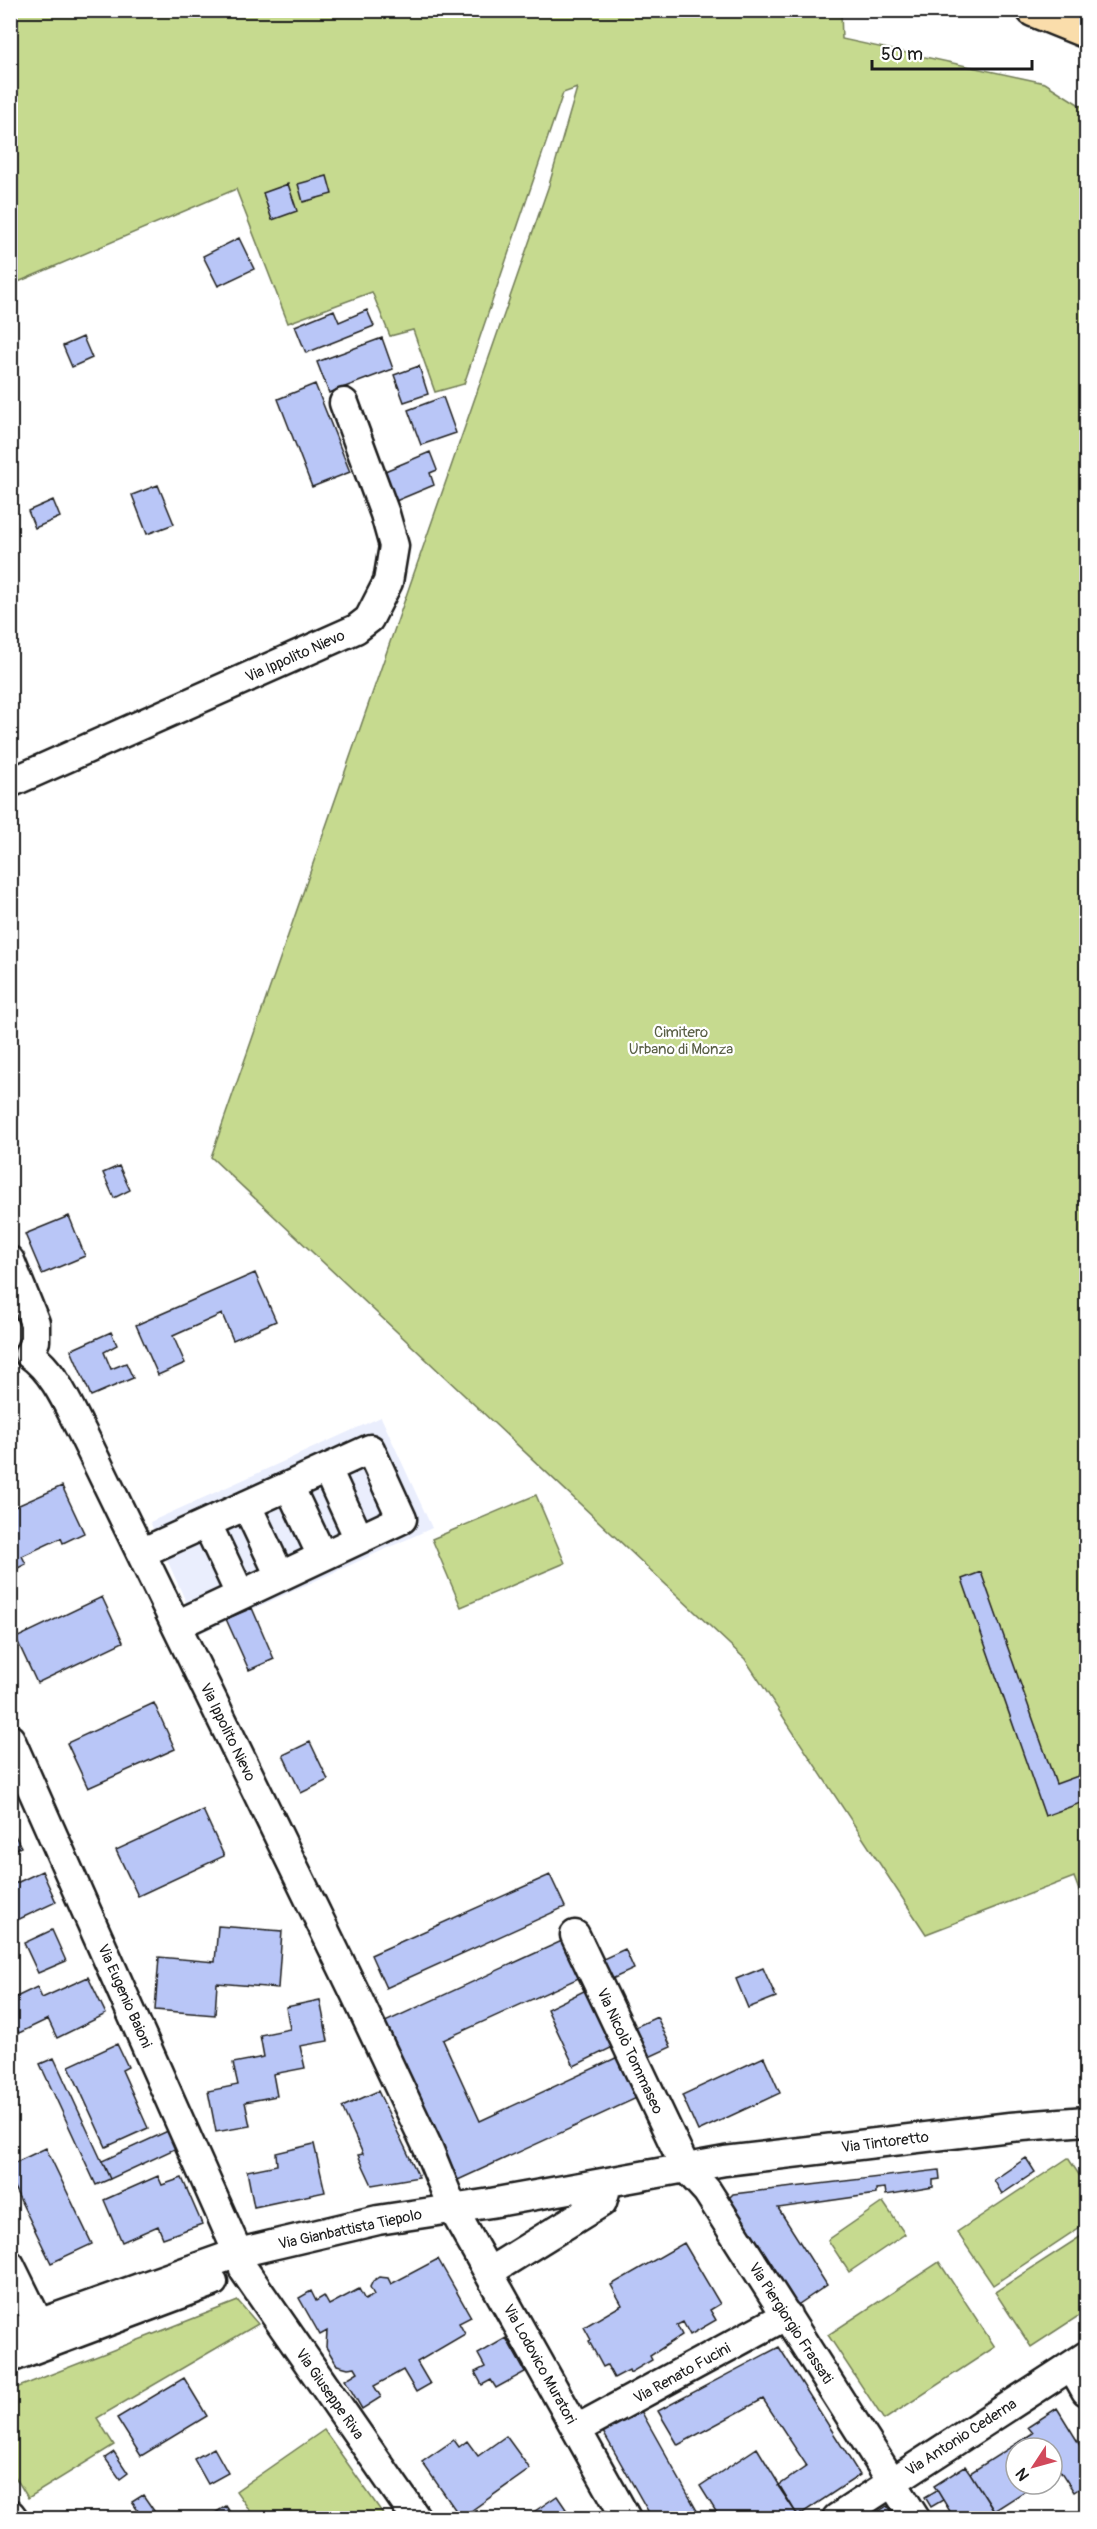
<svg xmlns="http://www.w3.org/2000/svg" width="1097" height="2529" viewBox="0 0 1097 2529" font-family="Pangolin,sans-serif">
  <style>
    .built { fill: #eaeefd }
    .green { fill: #c6da8f; stroke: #717b56; stroke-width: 1.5 }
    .building { fill: #b9c6f7; stroke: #1c1c1c; stroke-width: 1.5 }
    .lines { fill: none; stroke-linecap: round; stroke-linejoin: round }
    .minor-casing { stroke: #1c1c1c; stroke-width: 33 }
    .major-casing { stroke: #1c1c1c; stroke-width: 38 }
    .minor { stroke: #fff; stroke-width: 28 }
    .major { stroke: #faddab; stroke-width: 33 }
    .labels { text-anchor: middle; stroke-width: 4.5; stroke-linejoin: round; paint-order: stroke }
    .street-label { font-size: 15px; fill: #1c1c1c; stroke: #fff }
    .park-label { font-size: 15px; fill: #585e44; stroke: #fff }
  </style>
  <rect width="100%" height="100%" fill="#fff"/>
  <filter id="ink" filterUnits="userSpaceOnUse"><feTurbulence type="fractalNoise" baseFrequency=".0167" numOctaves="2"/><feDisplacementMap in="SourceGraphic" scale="12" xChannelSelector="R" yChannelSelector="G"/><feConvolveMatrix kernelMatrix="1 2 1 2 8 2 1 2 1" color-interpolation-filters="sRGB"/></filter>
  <g filter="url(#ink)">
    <path class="built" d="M381 1417 432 1528 200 1633 150 1522Z"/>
    <path class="green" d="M11 11H841L842 39 1045 83 1086 109V1909L1074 1877 926 1934 745 1659 211 1157 549 185 577 88 563 93 464 384 435 392 413 330 390 336 372 292 288 323 236 189 11 285Z
      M536 1495 565 1563 461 1607 432 1539Z
      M1068 2158 1086 2185V2223L993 2285 957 2232Z
      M883 2202 905 2234 849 2272 828 2240Z
      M1086 2233V2311L1031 2347 995 2292Z
      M939 2262 995 2347 884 2420 828 2335Z
      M238 2301 258 2324 97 2418 114 2445 28 2498 11 2470V2390Z
      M324 2430 386 2518H255L236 2491Z"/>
    <path class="building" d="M327 176 332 194 303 202 298 184Z
      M288 184 297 211 272 220 263 193Z
      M239 238 254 269 218 286 203 256Z
      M334 310 339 322 367 310 374 326 306 353 295 326Z
      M83 337 92 358 72 367 63 346Z
      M382 338 393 369 329 393 317 362Z
      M419 366 428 394 404 402 394 375Z
      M315 384 350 472 312 487 278 399Z
      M443 397 456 433 421 445 408 410Z
      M430 452 437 470 430 473 434 485 391 503 378 474Z
      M158 485 174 524 147 534 132 495Z
      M53 500 60 517 35 528 28 511Z
      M119 1166 130 1190 114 1198 103 1173Z
      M69 1216 85 1256 42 1274 25 1234Z
      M255 1273 276 1321 233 1340 222 1314 173 1336 185 1363 158 1375 136 1325Z
      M111 1332 117 1345 104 1352 111 1369 126 1363 133 1378 91 1396 71 1350Z
      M62 1486 84 1533 63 1543 61 1538 22 1556 26 1564 10 1572V1509Z
      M981 1572 1056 1784 1086 1773V1801L1045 1816 962 1579Z
      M102 1597 123 1642 37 1683 16 1638Z
      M252 1608 274 1659 249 1670 226 1619Z
      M154 1703 175 1749 88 1788 67 1743Z
      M310 1742 328 1780 301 1793 283 1755Z
      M203 1810 224 1856 138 1896 116 1850Z
      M10 1826 21 1847 10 1852Z
      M42 1871 56 1902 13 1922 10 1917V1886Z
      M550 1875 565 1907 386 1988 371 1955Z
      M218 1926 282 1931 278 1988 217 1983 215 2015 155 2010 159 1957 215 1962Z
      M52 1930 66 1961 38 1973 24 1943Z
      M564 1940 581 1977 443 2040 480 2121 620 2056 639 2097 458 2180 385 2022Z
      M625 1949 634 1969 612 1979 603 1959Z
      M763 1968 776 1997 748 2008 736 1979Z
      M88 1977 106 2014 57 2038 48 2019 19 2033 10 2015V2000L37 1987 42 1998Z
      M588 1989 615 2046 574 2066 547 2009Z
      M320 2000 328 2041 300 2046 305 2068 273 2074 277 2096 245 2102 250 2126 216 2132 208 2091 238 2085 233 2063 264 2057 260 2035 290 2029 286 2007Z
      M657 2017 671 2047 647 2058 633 2028Z
      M117 2044 128 2067 122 2070 148 2128 106 2147 69 2066Z
      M764 2057 780 2093 698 2131 682 2095Z
      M54 2058 110 2179 96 2185 40 2064Z
      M378 2091 419 2177 372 2185 358 2155 363 2154 342 2107Z
      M170 2130 179 2147 110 2179 102 2161Z
      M314 2144 325 2192 254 2207 247 2171 277 2165 276 2153Z
      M46 2148 92 2244 51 2263 10 2179V2165Z
      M1026 2158 1035 2172 1002 2194 994 2180Z
      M939 2170 940 2179 933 2180V2187L886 2195 885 2188 876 2189V2194L778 2208 827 2285 796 2306 728 2199 733 2194Z
      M158 2176 162 2185 182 2178 202 2224 163 2238 158 2226 122 2242 104 2200Z
      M684 2243 720 2304 710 2310 716 2320 690 2335 683 2322 677 2325 682 2335 650 2356 652 2360 630 2373 629 2370 614 2378 607 2365 603 2367 589 2341 591 2340 584 2327 622 2305 611 2285Z
      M438 2259 471 2317 459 2323 465 2334 417 2362 430 2384 416 2392 403 2370 374 2386 381 2397 362 2409 345 2380 358 2372 355 2367 348 2368 337 2365 326 2347 327 2331 320 2335 299 2298 311 2291 316 2301 324 2296 329 2305 359 2289 365 2300 374 2295 370 2287 373 2281 379 2277 388 2278 391 2284Z
      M506 2338 525 2372 496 2388 491 2380 482 2385 475 2372 485 2367 478 2354Z
      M779 2347 860 2475 798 2516 778 2486 807 2466 763 2399 678 2445 658 2411Z
      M184 2378 207 2416 141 2456 117 2418Z
      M1057 2408 1086 2455V2484L1074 2492 1059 2469 1052 2474V2448H1016V2484H1036L994 2511 970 2473 1033 2433 1028 2427Z
      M640 2409 701 2518H652L602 2430Z
      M506 2436 530 2469 461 2518 422 2462 454 2440 459 2447 467 2441 478 2456Z
      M214 2448 228 2473 208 2484 194 2459Z
      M757 2448 798 2516 795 2518H726L725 2517 720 2518 700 2486Z
      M114 2452 128 2473 120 2479 105 2458Z
      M965 2466 970 2473 998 2518H954L937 2490 934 2486Z
      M937 2490 943 2500 931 2507 925 2497Z
      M143 2495 159 2518H143L132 2502Z
      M557 2496 572 2518H525Z
      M226 2506 234 2518H207Z
      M887 2506 896 2518H869Z"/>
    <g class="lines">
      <defs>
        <path id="minor" d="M10 783 356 629 369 619 388 582 394 546 385 514 344 403
          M10 1261 35 1323V1341L29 1354
          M29 1354C55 1372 68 1405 82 1432L355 1993 428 2148 453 2209 626 2518
          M327 1469 359 1539
          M289 1486 322 1556
          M247 1506 280 1576
          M207 1524 240 1594
          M141 1553 370 1449 402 1519 177 1625
          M10 1739 238 2253
          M575 1935 685 2167 707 2191 915 2518
          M10 2265 38 2322
          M244 2270 416 2518
          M489 2272 602 2202 608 2182
          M10 2334 238 2253 378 2220 491 2203 725 2161 1010 2127 1086 2121
          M10 2358 213 2282
          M1072 2366 1086 2391
          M577 2429 787 2315
          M10 2514 13 2518
          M837 2518 1086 2356"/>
        <path id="major" d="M1034 10 1086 31"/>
      </defs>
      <use href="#minor" class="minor-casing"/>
      <use href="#major" class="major-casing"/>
      <use href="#minor" class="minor"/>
      <use href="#major" class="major"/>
    </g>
  </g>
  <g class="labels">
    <g class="street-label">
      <text transform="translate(295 656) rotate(-24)" y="5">Via Ippolito Nievo</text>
      <text transform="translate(228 1732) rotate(64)" y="5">Via Ippolito Nievo</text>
      <text transform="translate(125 1996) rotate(66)" y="5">Via Eugenio Baioni</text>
      <text transform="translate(630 2051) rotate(65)" y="5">Via Nicolò Tommaseo</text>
      <text transform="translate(885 2142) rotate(-7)" y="5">Via Tintoretto</text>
      <text transform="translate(350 2229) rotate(-12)" y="5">Via Gianbattista Tiepolo</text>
      <text transform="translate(791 2323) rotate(57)" y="5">Via Piergiorgio Frassati</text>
      <text transform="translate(540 2364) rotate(61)" y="5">Via Lodovico Muratori</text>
      <text transform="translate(682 2373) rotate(-29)" y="5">Via Renato Fucini</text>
      <text transform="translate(330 2394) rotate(55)" y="5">Via Giuseppe Riva</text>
      <text transform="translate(961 2437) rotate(-33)" y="5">Via Antonio Cederna</text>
    </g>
    <g class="park-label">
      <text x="681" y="1037">Cimitero<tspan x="681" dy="17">Urbano di Monza</tspan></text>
    </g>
  </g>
  <rect width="1097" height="2529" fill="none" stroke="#fff" stroke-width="36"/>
  <rect x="18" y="18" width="1061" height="2493" fill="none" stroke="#1c1c1c" stroke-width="2" filter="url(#ink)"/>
  <g transform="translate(1034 2466) rotate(234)"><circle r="28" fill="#ffffff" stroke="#a4a4a4" stroke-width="1.5"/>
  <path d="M0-4.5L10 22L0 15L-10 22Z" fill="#d1495b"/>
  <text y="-9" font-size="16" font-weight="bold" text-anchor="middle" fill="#1c1c1c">N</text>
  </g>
  <path d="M872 60v9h160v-9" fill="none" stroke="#1c1c1c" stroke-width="3"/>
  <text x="881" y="60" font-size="18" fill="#1c1c1c" stroke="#ffffff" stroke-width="4.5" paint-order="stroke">50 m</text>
</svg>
